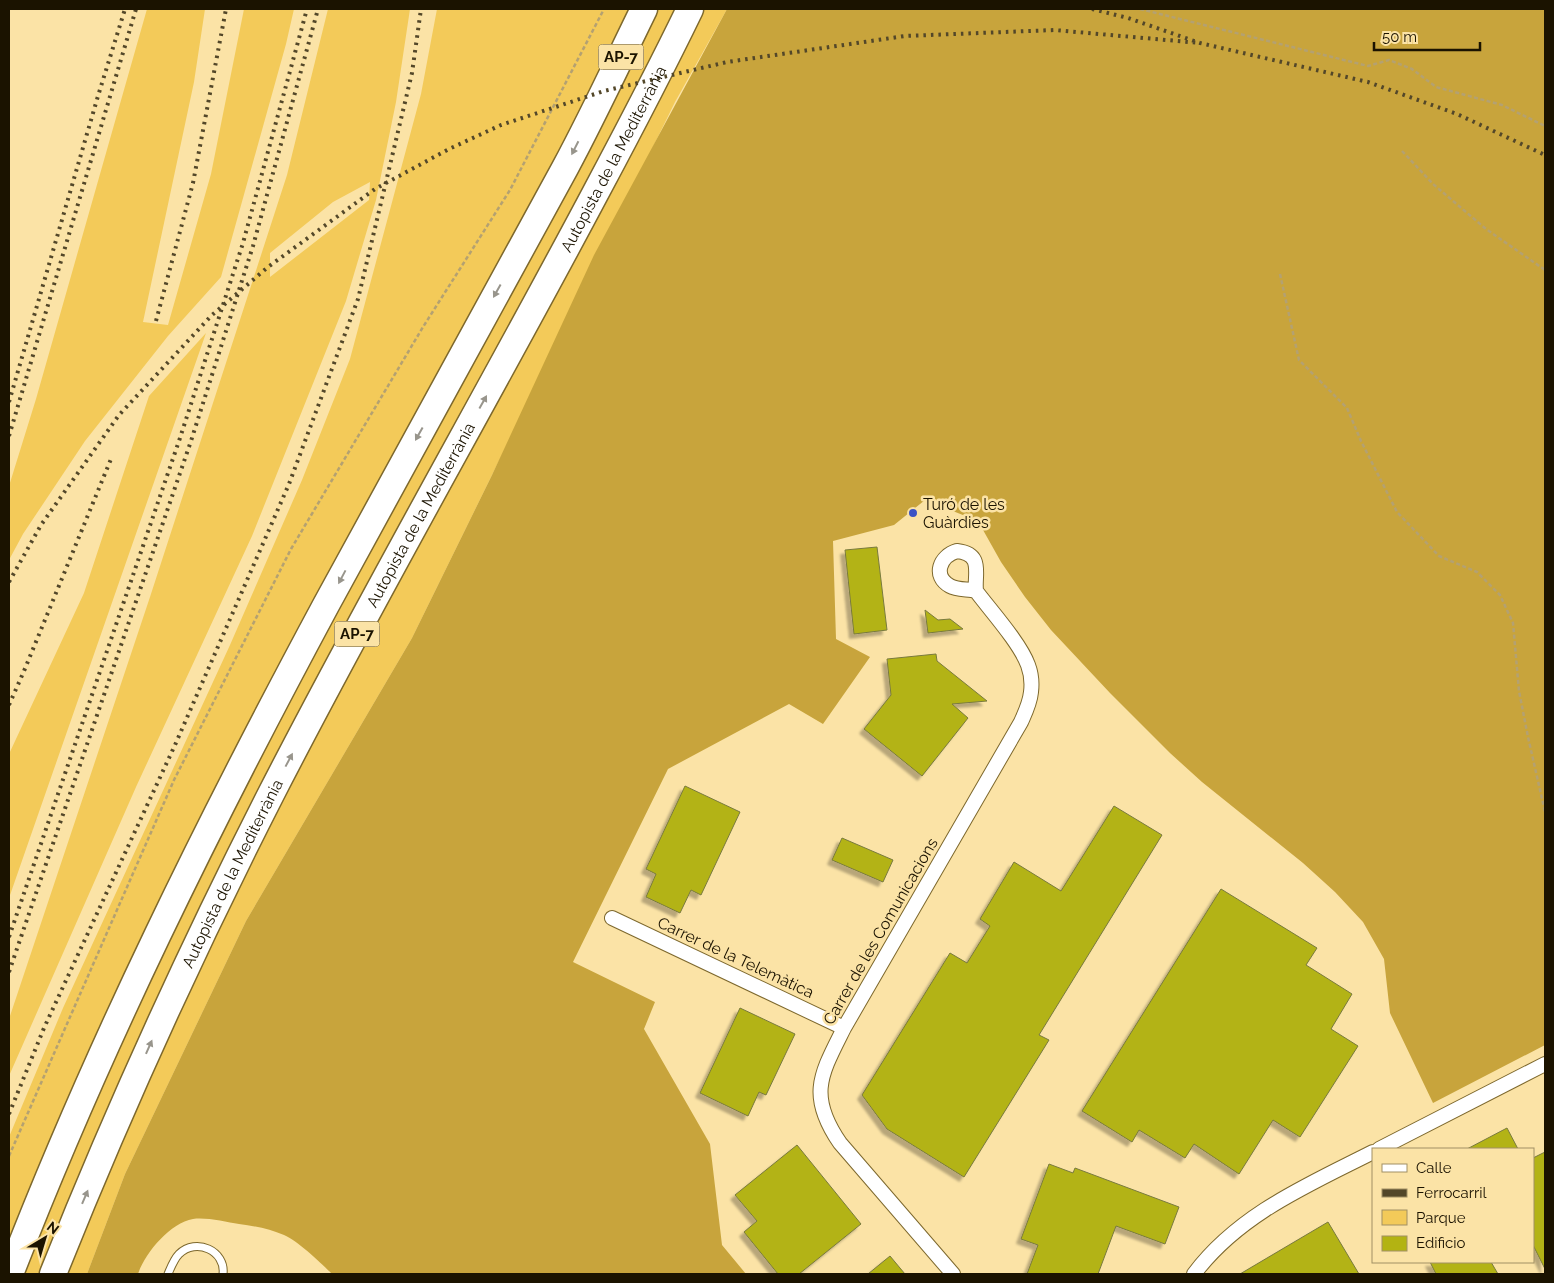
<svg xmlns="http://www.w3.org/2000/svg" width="1554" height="1283" viewBox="0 0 1554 1283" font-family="Raleway,sans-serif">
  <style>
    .green { fill: #f3ca59; fill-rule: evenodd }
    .forest { fill: #c8a43c }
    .building { fill: #b3b312; stroke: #797a3f; filter: url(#shadow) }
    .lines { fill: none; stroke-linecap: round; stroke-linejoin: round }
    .service-casing { stroke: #7d682d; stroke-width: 9 }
    .minor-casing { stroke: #7d682d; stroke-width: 16 }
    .motorway-casing { stroke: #7d682d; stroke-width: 29 }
    .path { stroke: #b4a171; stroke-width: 2.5; stroke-dasharray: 4 2.5; stroke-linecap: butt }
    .service { stroke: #fff; stroke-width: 7 }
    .minor { stroke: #fff; stroke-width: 14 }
    .motorway { stroke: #fff; stroke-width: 26 }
    .rail { stroke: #534729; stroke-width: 4; stroke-dasharray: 2.5 5; stroke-linecap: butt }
    .oneway { fill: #98958c }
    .poi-dot { fill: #3b53c5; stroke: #fbe3a6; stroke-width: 2 }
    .labels { text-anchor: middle; stroke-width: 5; stroke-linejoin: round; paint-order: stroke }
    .shield { fill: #fbe3a6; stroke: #5e5132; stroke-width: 1 }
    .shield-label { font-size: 15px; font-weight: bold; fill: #1b1300 }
    .street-label { font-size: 16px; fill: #1b1300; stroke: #fbe3a6 }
    .poi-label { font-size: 16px; fill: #1b1300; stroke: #fbe3a6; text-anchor: start }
  </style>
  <defs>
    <filter id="shadow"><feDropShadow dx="-4.5" dy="4.5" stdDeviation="1" flood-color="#0004"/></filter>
  </defs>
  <rect width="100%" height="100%" fill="#fbe3a6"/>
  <path class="green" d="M147 9H205L194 82 143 322 168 325 211 174 244 9H294L286 44 221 277 168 336 85 441 23 534 9 560V486L36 399Z
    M328 9H410L396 102 376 200 346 301 252 536 136 787 9 1076V1019L150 597 287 175ZM370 182 369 200 270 277V253L333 202Z
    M437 9H727L675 102 412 638 246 921 125 1174 87 1274H9V1137L63 1008 230 645 302 480 350 359 421 94Z
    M206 333 9 898V754L84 593 149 396Z"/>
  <path class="forest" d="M727 9H1545V1045L1433 1103 1390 1013 1384 959 1363 922 1335 892 1303 863 1202 782 1170 753 1110 693 1051 630 1025 597 1001 562 978 521 925 500 894 525 833 541 836 639 870 657 823 724 789 704 668 769 573 962 655 1002 644 1029 710 1144 722 1245 746 1274H332C321 1263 298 1241 284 1235 270 1229 255 1226 239 1224 226 1222 206 1217 193 1219 170 1223 145 1253 138 1274H87L125 1174 246 921 412 638 492 475 594 255Z"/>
  <path class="building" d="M877 547 887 630 854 634 845 550Z
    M925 610 938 620 950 619 963 629 928 633Z
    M936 654 937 661 987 701 952 704 968 718 922 776 864 729 891 695 887 659Z
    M685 786 740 812 701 895 691 890 680 913 646 897 656 874 646 869Z
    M1114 806 1162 835 1039 1035 1049 1040 964 1177 887 1129 862 1095 950 953 967 963 990 926 980 919 1014 862 1061 891Z
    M842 838 893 860 883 882 832 860Z
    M1221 889 1317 948 1306 965 1352 994 1331 1029 1358 1046 1300 1137 1273 1120 1239 1174 1194 1144 1185 1158 1139 1130 1132 1142 1082 1111Z
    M740 1008 795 1034 766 1095 759 1092 748 1116 700 1093Z
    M1507 1128 1518 1149H1467Z
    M797 1145 861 1224 799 1274H778L744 1232 757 1221 735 1195Z
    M1545 1152V1269L1533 1245V1158Z
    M1049 1164 1073 1173 1075 1168 1179 1207 1165 1244 1116 1226 1098 1274H1027L1038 1245 1021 1239Z
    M1328 1222 1359 1274H1240Z
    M890 1256 905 1274H868Z
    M1430 1262H1491L1498 1274H1436Z"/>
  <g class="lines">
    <defs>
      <path id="service" d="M168 1274C171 1267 174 1259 179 1254 196 1237 226 1251 223 1274"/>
      <path id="minor" d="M957 551C984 554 974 574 976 591 968 589 957 590 950 586 932 576 940 556 957 551Z
        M612 918 844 1028
        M1379 1149 1545 1064
        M953 1274 840 1143C807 1095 821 1074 844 1028L1021 722C1025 713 1030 703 1031 692 1032 684 1031 673 1028 665 1020 643 991 611 976 591
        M1194 1274C1239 1214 1308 1185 1373 1152"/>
      <g id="motorway">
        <path d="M10 1274C99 1044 209 823 326 605 405 459 486 314 565 168 593 116 618 62 644 9"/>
        <path id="s1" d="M53 1274C118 1111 191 951 271 794 375 591 489 394 596 192 628 132 660 71 690 9"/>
      </g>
    </defs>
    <use href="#service" class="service-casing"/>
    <use href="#minor" class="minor-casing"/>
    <use href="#motorway" class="motorway-casing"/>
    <path class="path" d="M1140 9 1368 66 1389 60 1412 69 1436 87 1502 105 1545 126
      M1402 151 1433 184 1486 229 1545 270
      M1280 274 1299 360 1347 408 1361 441 1397 512 1439 556 1477 572 1500 595 1513 623 1519 691 1528 737 1545 812
      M9 1156 174 780 291 549 423 327 510 190 604 9"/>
    <use href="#service" class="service"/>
    <use href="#minor" class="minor"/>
    <use href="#motorway" class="motorway"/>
    <path class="rail" d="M1092 9 1128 18 1200 43 1368 82 1457 114 1545 155
      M156 321 193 183 226 9
      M9 402 98 96 125 9
      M9 436 136 9
      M9 582 41 525 119 415 212 315 268 267 375 189 449 149 501 125 604 91 727 62 905 36 1054 30 1200 43
      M9 705 24 671 111 459
      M9 937 180 438 243 243 307 9
      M9 972 191 441 253 246 318 9
      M9 1114 44 1028 175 745 289 484 358 299 412 73 421 9"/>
  </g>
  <defs><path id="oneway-solid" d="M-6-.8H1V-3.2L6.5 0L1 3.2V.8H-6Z" transform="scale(1.25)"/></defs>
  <g class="oneway">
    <use href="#oneway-solid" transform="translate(575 148) rotate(117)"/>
    <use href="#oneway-solid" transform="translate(497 291) rotate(119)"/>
    <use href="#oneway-solid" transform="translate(483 402) rotate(-61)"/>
    <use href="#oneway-solid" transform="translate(419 434) rotate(119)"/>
    <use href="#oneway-solid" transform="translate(342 577) rotate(118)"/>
    <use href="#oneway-solid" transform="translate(289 760) rotate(-62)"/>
    <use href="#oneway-solid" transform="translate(149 1047) rotate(-66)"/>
    <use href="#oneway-solid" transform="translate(85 1197) rotate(-67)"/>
  </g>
  <circle class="poi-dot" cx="913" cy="513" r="5"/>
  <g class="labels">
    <g class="shield">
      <rect x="598.5" y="44.5" width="45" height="25" rx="4"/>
      <rect x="334.5" y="621.5" width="45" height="25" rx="4"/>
    </g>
    <g class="shield-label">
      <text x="621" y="62">AP-7</text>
      <text x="357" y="639">AP-7</text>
    </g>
    <g class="street-label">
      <text dy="6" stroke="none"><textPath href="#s1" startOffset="1249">Autopista de la Mediterrània</textPath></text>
      <text dy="6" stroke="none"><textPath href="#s1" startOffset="844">Autopista de la Mediterrània</textPath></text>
      <text dy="6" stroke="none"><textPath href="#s1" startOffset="439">Autopista de la Mediterrània</textPath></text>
      <text transform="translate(880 931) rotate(-60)" y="6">Carrer de les Comunicacions</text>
      <text transform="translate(736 957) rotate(25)" y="6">Carrer de la Telemàtica</text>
    </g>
    <g class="poi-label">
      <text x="923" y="510">Turó de les<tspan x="923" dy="18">Guàrdies</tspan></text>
    </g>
  </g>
  <rect width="1554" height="1283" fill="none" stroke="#1b1300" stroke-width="20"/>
  <rect x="1372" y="1148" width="162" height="115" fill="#fbe3a6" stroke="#a19064"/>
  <rect x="1382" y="1164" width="25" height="8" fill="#ffffff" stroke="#a19064"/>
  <text x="1416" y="1173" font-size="15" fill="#1b1300">Calle</text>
  <rect x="1382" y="1189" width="25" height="8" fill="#534729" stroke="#a19064"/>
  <text x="1416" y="1198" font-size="15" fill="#1b1300">Ferrocarril</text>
  <rect x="1382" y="1210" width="25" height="15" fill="#f3ca59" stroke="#a19064"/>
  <text x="1416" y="1223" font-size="15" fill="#1b1300">Parque</text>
  <rect x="1382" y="1236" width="25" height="15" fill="#b3b312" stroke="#a19064"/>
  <text x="1416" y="1248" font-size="15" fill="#1b1300">Edificio</text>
  <g transform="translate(45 1238) rotate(38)" stroke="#fbe3a6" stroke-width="4" paint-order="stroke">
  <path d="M0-4L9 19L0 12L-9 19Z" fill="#1b1300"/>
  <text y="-8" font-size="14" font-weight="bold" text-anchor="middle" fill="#1b1300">N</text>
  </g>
  <path d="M1374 42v8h106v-8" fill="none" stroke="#1b1300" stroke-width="2.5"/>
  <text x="1382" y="42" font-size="15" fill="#1b1300" stroke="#fbe3a6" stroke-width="4" paint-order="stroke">50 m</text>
</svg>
